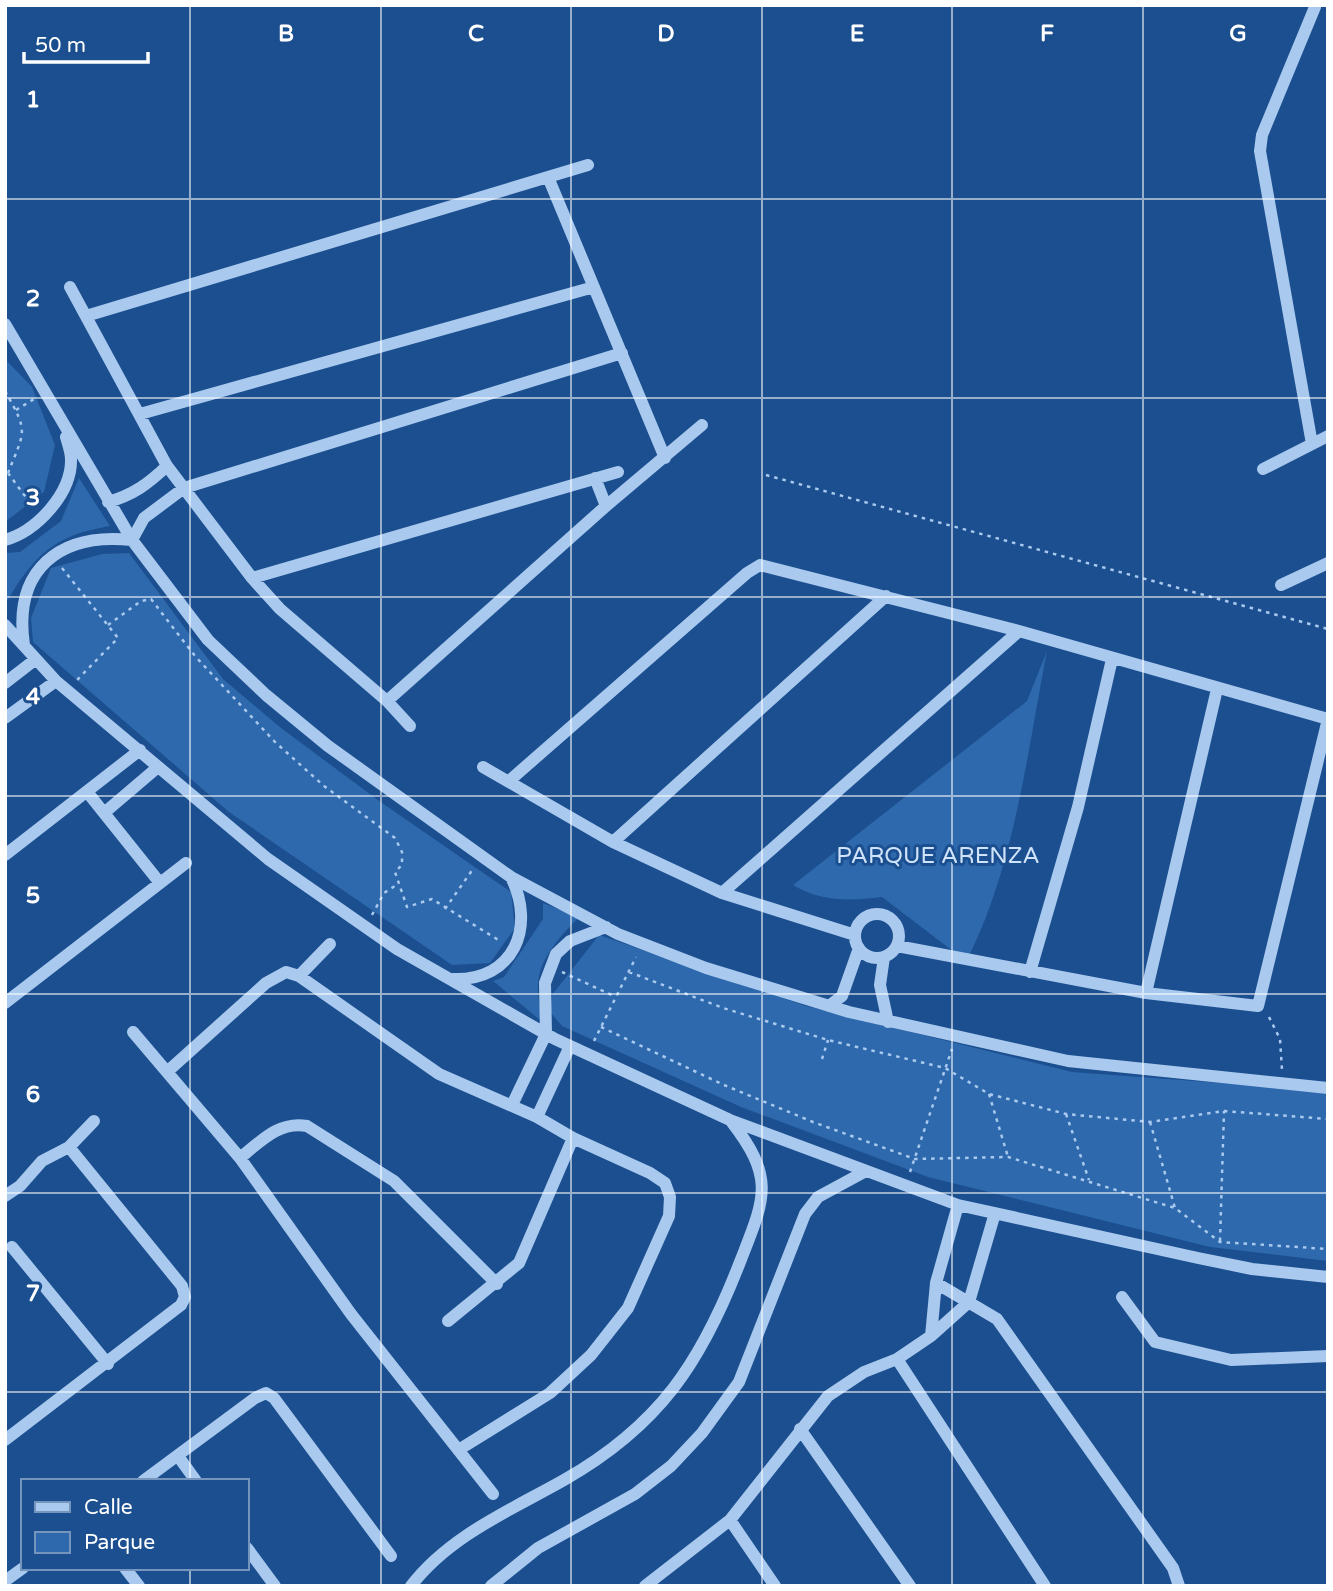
<svg xmlns="http://www.w3.org/2000/svg" width="1333" height="1591" viewBox="0 0 1333 1591" font-family="'Varela Round',sans-serif">
  <style>
    .green { fill: #2e69ad }
    .lines { fill: none; stroke-linecap: round; stroke-linejoin: round }
    .path { stroke: #a9c9ee; stroke-width: 2.5; stroke-dasharray: 3.5 5; stroke-linecap: butt }
    .minor { stroke: #a9c9ee; stroke-width: 12 }
    .grid { fill: none; stroke: #fff; stroke-width: 2; stroke-opacity: 0.55 }
    .labels { text-anchor: middle; stroke-width: 6; stroke-linejoin: round; paint-order: stroke }
    .park-label { font-size: 23px; fill: #cfe3fa; stroke: #1b4f8f }
    .grid-label { font-size: 23px; text-anchor: middle; font-weight: bold; fill: #fff; stroke: #1b4f8f; stroke-width: 6; stroke-linejoin: round; paint-order: stroke }
  </style>
  <rect width="100%" height="100%" fill="#1b4f8f"/>
  <path class="green" d="M5 359 32 387 55 445 44 492 5 522Z
    M79 478 110 526C53 536 35 554 6 603L5 553 20 552 61 521Z
    M129 553 223 679 281 728 382 803 511 892 515 928 490 963 452 965 229 812 33 642 31 618 51 568 102 554Z
    M1047 651C1027 754 1015 862 969 956L958 955 882 897C850 901 821 902 793 885L1027 701Z
    M543 903 579 917C545 952 526 976 546 1025L493 981 504 977 543 919Z
    M599 935 806 1006 1072 1072 1328 1091V1261L1210 1247 928 1177 741 1107 562 1026 550 1012 552 995Z"/>
  <g class="lines">
    <path class="path" d="M5 391C29 433 25 430 8 473
      M16 410 34 399
      M8 473 33 507
      M766 475 1328 629
      M62 568 118 638 77 680
      M108 625 141 601 151 599 195 656 275 742 324 786 395 838 402 852V865L395 872 407 907 432 899 500 941
      M445 909 473 869
      M372 915 384 893 398 884
      M562 972 616 997
      M629 972 723 1008 828 1040 945 1068 989 1094 1066 1114 1150 1122 1224 1111 1328 1119
      M1269 1017 1280 1039 1282 1070
      M601 1027 724 1085 813 1122 915 1159 1008 1157 1175 1208 1220 1242 1328 1249
      M594 1041 636 957
      M822 1059 828 1040
      M989 1094 1008 1157
      M1066 1114 1089 1180
      M1150 1122 1175 1208
      M910 1172 952 1049
      M1220 1241 1224 1111"/>
    <path class="minor" d="M548 177 665 458
      M70 287 167 466 252 578 280 609 387 701 410 726
      M86 316 588 165
      M5 324 132 540 208 640 266 695 328 746 511 877 618 934 706 968 849 1012 1068 1061 1328 1088
      M140 414 594 287
      M1312 444 1260 151 1262 135 1315 7
      M1263 469 1328 436
      M595 478 606 506
      M108 502C133 495 148 484 167 466
      M5 540C37 531 72 493 71 459 71 452 68 444 66 437
      M252 578 618 472
      M1281 585 1328 563
      M5 625 56 681 268 859 397 949 555 1039 730 1120 958 1205 1198 1258 1252 1269 1328 1277
      M24 645C13 570 59 532 132 540L144 518 184 488 622 353
      M5 683 36 659
      M387 701 606 506 702 425
      M5 718 56 681
      M483 767 613 842 722 893 855 935
      M509 781 747 573 760 565 1019 631 1328 719
      M88 793 160 883
      M104 813 158 767
      M613 842 886 596
      M5 855 140 750
      M722 893 1019 631
      M855 936a22 22 0 1 1 44 0a22 22 0 1 1-44 0Z
      M897 946 1146 993 1258 1006 1328 719
      M884 957 880 985 888 1022
      M1030 972 1078 807 1112 659
      M299 976 330 944
      M453 979C514 981 536 927 511 877
      M1146 993 1217 689
      M5 1003 186 863
      M829 1006 842 996 859 948
      M133 1032 240 1158 351 1314 493 1494
      M168 1071 266 983 286 972 299 976 439 1074 537 1117 573 1138 650 1173 665 1183 670 1197 669 1216 628 1308 591 1355 550 1393 460 1449
      M512 1105 546 1034 545 983 556 954 570 941 606 927
      M537 1117 570 1046
      M240 1158C261 1141 279 1121 307 1126L394 1181 497 1284
      M5 1196 20 1186 42 1161 69 1147 94 1121
      M12 1247 108 1364
      M936 1283 997 1319 1173 1568 1179 1586
      M1122 1297 1155 1342 1231 1360 1328 1356
      M448 1321 519 1263 573 1138
      M931 1336 936 1283 958 1205
      M897 1359 1045 1586
      M800 1429 910 1586
      M5 1440 181 1305 185 1297 182 1286 69 1147
      M178 1456 196 1481
      M143 1481 255 1398 266 1393 274 1398 391 1556
      M730 1520 775 1586
      M247 1548 275 1586
      M125 1568 139 1586
      M5 1581 23 1568
      M411 1586C449 1536 511 1510 564 1480 659 1426 701 1363 740 1262 765 1198 776 1179 731 1121
      M491 1586 538 1548 635 1494 671 1466 702 1433 739 1382 805 1214 818 1197 866 1171
      M645 1586 730 1520 828 1396 864 1372 897 1359 931 1336 969 1302 995 1213"/>
  </g>
  <path class="grid" d="M190 5V1481M381 5V1586M571 5V1586M762 5V1586M952 5V1586M1143 5V1586M5 199H1328M5 398H1328M5 597H1328M5 796H1328M5 994H1328M5 1193H1328M5 1392H1328M190 1568V1586"/>
  <g class="labels">
    <g class="park-label">
      <text x="938" y="863">PARQUE ARENZA</text>
    </g>
  </g>
  <g class="grid-label">
    <text x="286" y="41">B</text>
    <text x="476" y="41">C</text>
    <text x="666" y="41">D</text>
    <text x="857" y="41">E</text>
    <text x="1047" y="41">F</text>
    <text x="1238" y="41">G</text>
    <text x="33" y="107">1</text>
    <text x="33" y="306">2</text>
    <text x="33" y="505">3</text>
    <text x="33" y="704">4</text>
    <text x="33" y="903">5</text>
    <text x="33" y="1102">6</text>
    <text x="33" y="1301">7</text>
  </g>
  <rect width="1333" height="1591" fill="none" stroke="#ffffff" stroke-width="14"/>
  <rect x="21" y="1479" width="228" height="91" fill="#1b4f8f" stroke="#7695bc" stroke-width="2"/>
  <rect x="35" y="1502" width="35" height="10" fill="#a9c9ee" stroke="#7695bc" stroke-width="2"/>
  <text x="84" y="1514" font-size="21" fill="#ffffff">Calle</text>
  <rect x="35" y="1532" width="35" height="21" fill="#2e69ad" stroke="#7695bc" stroke-width="2"/>
  <text x="84" y="1549" font-size="21" fill="#ffffff">Parque</text>
  <path d="M24 52v10h124v-10" fill="none" stroke="#ffffff" stroke-width="3.5"/>
  <text x="35" y="52" font-size="21" fill="#ffffff" stroke="#1b4f8f" stroke-width="5" paint-order="stroke">50 m</text>
</svg>
